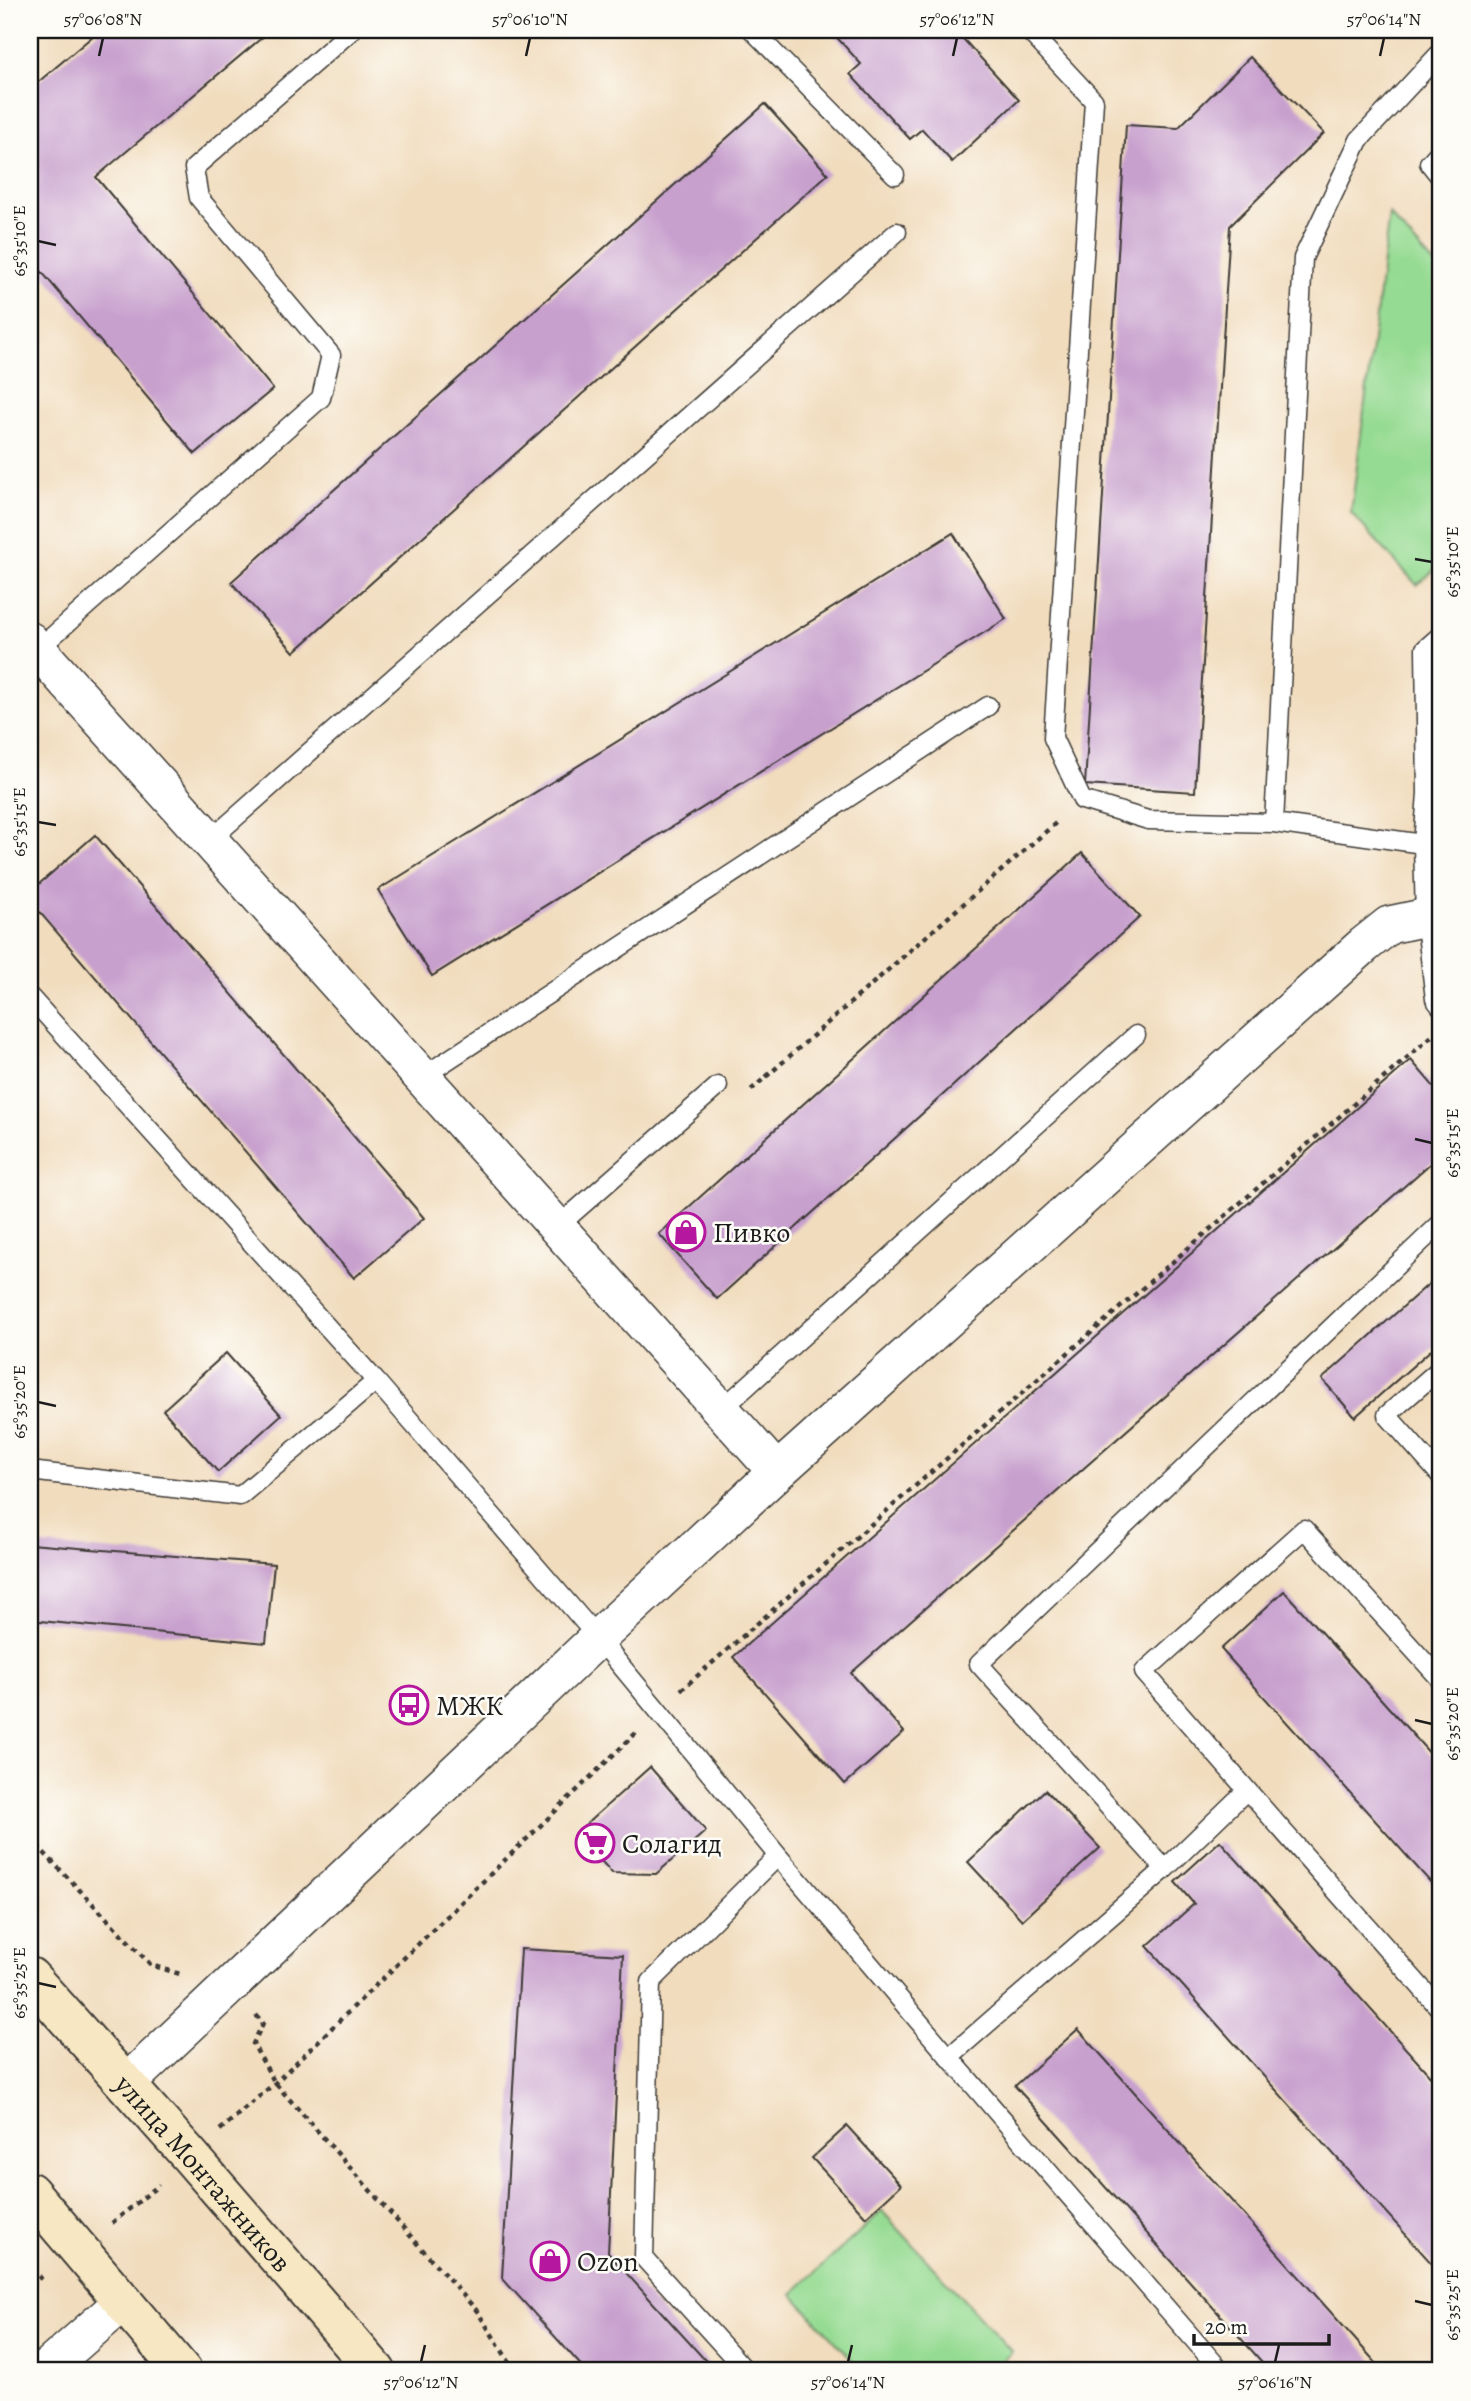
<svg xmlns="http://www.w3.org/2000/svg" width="1471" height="2401" viewBox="0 0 1471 2401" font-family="Alegreya,serif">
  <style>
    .green { fill: #96db93; stroke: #597c58; stroke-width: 2 }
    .building { fill: #c8a0ce }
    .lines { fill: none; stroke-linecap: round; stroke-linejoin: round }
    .lane-casing { stroke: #3c3934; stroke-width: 21 }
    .street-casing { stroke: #3c3934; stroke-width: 40 }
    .secondary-casing { stroke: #3c3934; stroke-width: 42 }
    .path { stroke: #3c3934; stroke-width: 4.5; stroke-dasharray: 5 5; stroke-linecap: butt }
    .lane { stroke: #fff; stroke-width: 18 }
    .street { stroke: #fff; stroke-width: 37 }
    .secondary { stroke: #f7e8c3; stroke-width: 38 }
    .ticks { fill: none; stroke: #1c1c1c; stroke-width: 2.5 }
    .labels { text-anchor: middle; stroke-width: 5; stroke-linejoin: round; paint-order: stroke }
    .poi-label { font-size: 28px; fill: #1c1c1c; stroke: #fdfcf7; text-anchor: start }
    .street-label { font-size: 28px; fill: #1c1c1c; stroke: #fdfcf7 }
    .neatline { fill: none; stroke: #1c1c1c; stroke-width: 2.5 }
    .ticks-label { font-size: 18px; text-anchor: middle; fill: #1c1c1c }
  </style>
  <rect width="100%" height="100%" fill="#fdfcf7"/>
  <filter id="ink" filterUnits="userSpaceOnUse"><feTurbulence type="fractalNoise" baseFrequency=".0143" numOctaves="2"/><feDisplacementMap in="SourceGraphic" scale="14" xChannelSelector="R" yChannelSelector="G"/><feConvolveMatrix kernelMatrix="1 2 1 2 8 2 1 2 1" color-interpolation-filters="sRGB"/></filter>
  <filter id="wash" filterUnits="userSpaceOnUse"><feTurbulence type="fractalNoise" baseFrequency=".00686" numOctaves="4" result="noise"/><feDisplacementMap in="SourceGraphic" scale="28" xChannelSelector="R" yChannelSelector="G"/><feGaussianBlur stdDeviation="1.57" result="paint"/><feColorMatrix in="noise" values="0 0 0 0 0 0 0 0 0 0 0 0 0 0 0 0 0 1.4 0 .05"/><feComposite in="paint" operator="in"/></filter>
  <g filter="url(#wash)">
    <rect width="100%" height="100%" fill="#f1dcbd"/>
    <path class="green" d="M1389 214 1441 272V564L1417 585 1351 513Z
      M882 2211 1012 2352 991 2371H862L792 2294Z"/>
    <g id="blocks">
      <path class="building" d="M100 30H271L96 177 273 389 195 454 30 258V89Z
        M830 30H955L1019 100 952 162 922 129 910 139 850 74 861 64Z
        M1250 57 1324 133 1230 226 1195 792 1085 785 1126 125 1178 128Z
        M765 104 828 174 294 652 231 582Z
        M953 533 1006 619 432 976 378 890Z
        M95 835 424 1218 354 1278 30 901V892Z
        M1082 853 1140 917 717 1299 659 1234Z
        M1411 1060 1441 1095V1154L851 1673 904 1732 845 1784 733 1657Z
        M1441 1273V1341L1355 1417 1322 1379Z
        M226 1353 281 1415 218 1472 163 1410Z
        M30 1544 274 1564 266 1643 30 1620Z
        M1284 1591 1441 1766V1894L1221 1649Z
        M650 1767 706 1831 656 1874 612 1873 576 1833Z
        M1045 1790 1100 1848 1022 1920 968 1862Z
        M1220 1841 1441 2088V2274L1147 1946 1194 1904 1175 1882Z
        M521 1949 623 1955 608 2253 715 2371H586L502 2278Z
        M1078 2029 1377 2364 1369 2371H1270L1015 2086Z
        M847 2126 901 2185 866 2217 812 2158Z"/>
    </g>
  </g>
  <g filter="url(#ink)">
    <use href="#blocks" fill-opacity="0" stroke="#3c3934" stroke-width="2"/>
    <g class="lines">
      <defs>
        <path id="lane" d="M752 30 895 175
          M1028 30 1094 101 1053 738 1082 800 1148 820 1274 823 1423 844
          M1441 150 1429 163 1441 178
          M1441 635 1425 649 1427 793 1423 844 1425 917 1435 999 1441 1007
          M37 650 321 398 331 355 199 198 194 168 352 30
          M1274 823 1303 258 1359 140 1441 52
          M209 841 897 232
          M30 997 376 1381
          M422 1077 988 706
          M557 1227 718 1086
          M1441 1368 1387 1415 1441 1476
          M721 1410 1136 1035
          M30 1471 240 1496 376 1381 598 1638 778 1856 949 2057 1221 2371
          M1247 1790 1441 2010
          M1165 1869 979 1664 1441 1223
          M949 2057 1165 1869 1247 1790 1144 1672 1304 1529 1441 1680
          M746 2371 644 2258 651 1982 778 1856
          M1435 2371 1441 2366"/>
        <path id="street" d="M30 641 777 1472
          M126 2084 598 1638 777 1472 1364 945 1389 925 1441 914
          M44 2371 124 2301"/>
        <g id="secondary">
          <path id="s1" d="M30 1977 190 2156 376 2371"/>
          <path d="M30 2192 182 2371"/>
        </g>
      </defs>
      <use href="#lane" class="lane-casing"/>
      <use href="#street" class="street-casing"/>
      <use href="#secondary" class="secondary-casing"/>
      <path class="path" d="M751 1090 1058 821
        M681 1690 1432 1036
        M30 1838 151 1965 180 1974
        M256 2015 263 2023 253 2044 275 2083 477 2311 515 2371
        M220 2130 275 2083 637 1732
        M112 2223 159 2185
        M30 2285 46 2273"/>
      <use href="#lane" class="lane"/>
      <use href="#street" class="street"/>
      <use href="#secondary" class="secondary"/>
    </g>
  </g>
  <path class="ticks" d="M99 56 103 38M526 56 530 38M953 56 957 38M1380 56 1384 38M38 241 56 245M1415 559 1432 562M38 822 56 825M1415 1139 1432 1143M38 1402 56 1406M1415 1720 1432 1724M38 1983 56 1987M1415 2301 1432 2305M421 2362 425 2345M848 2362 852 2345M1275 2362 1279 2345"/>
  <defs>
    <symbol id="shop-ring" viewBox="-11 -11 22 22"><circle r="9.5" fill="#fdfcf7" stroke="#b5179e" stroke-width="1.5"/><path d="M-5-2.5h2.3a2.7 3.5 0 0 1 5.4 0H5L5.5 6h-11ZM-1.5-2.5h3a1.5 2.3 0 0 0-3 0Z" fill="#b5179e"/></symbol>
    <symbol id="bus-ring" viewBox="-11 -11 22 22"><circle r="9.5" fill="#fdfcf7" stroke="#b5179e" stroke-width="1.5"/><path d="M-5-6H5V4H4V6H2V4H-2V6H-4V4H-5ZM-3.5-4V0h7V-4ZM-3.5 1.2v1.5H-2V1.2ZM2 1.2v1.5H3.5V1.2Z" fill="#b5179e"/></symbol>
    <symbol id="supermarket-ring" viewBox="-11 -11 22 22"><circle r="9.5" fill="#fdfcf7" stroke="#b5179e" stroke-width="1.5"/><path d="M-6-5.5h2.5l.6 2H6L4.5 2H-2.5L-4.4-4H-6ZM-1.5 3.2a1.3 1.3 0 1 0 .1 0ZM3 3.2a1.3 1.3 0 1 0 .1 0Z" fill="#b5179e"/></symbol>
  </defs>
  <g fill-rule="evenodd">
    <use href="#shop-ring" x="664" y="1210" width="44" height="44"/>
    <use href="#bus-ring" x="387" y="1683" width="44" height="44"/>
    <use href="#supermarket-ring" x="573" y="1821" width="44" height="44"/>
    <use href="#shop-ring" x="528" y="2239" width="44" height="44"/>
  </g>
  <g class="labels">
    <g class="poi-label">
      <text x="713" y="1242">Пивко</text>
      <text x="436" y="1715">МЖК</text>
      <text x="622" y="1853">Солагид</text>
      <text x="577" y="2271">Ozon</text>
    </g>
    <g class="street-label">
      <text dy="10" stroke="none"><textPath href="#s1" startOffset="262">улица Монтажников</textPath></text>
    </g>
  </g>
  <rect width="1471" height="2401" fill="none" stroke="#fdfcf7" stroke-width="77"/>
  <path d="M1194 2334v10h135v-10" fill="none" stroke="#1c1c1c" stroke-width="3.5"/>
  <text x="1205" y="2334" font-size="21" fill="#1c1c1c" stroke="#fdfcf7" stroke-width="5" paint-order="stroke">20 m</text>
  <rect x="38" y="38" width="1394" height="2324" class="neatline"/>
  <g class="ticks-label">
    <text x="103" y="25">57°06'08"N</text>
    <text x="530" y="25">57°06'10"N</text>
    <text x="957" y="25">57°06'12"N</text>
    <text x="1384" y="25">57°06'14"N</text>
    <text transform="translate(19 241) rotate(-90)" y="6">65°35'10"E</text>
    <text transform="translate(1452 562) rotate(-90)" y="6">65°35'10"E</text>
    <text transform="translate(19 822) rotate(-90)" y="6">65°35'15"E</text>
    <text transform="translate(1452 1143) rotate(-90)" y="6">65°35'15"E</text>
    <text transform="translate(19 1402) rotate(-90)" y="6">65°35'20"E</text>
    <text transform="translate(1452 1724) rotate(-90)" y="6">65°35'20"E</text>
    <text transform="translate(19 1983) rotate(-90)" y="6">65°35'25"E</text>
    <text transform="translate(1452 2305) rotate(-90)" y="6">65°35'25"E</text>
    <text x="421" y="2388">57°06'12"N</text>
    <text x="848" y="2388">57°06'14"N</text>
    <text x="1275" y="2388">57°06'16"N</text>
  </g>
</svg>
